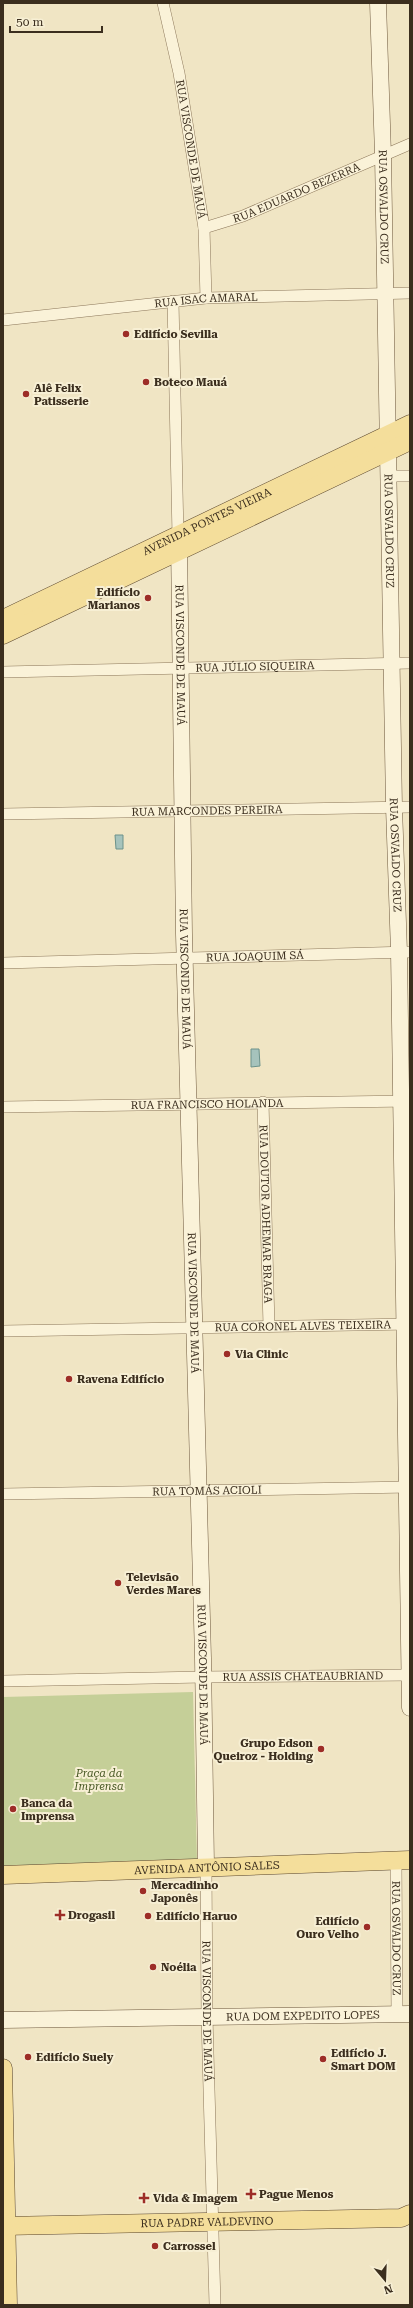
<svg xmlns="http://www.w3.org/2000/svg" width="413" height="2308" viewBox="0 0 413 2308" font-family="'Roboto Serif',serif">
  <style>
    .green { fill: #c5cf98 }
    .water { fill: #a6c3bc; stroke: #6c928b }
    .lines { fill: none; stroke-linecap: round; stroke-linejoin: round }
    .street-casing { stroke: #8c775a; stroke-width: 12 }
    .secondary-casing { stroke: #6e583d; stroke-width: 17 }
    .primary-casing { stroke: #59452e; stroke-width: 19 }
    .street { stroke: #faf2d8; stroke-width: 11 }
    .secondary { stroke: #faf2d8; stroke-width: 16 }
    .primary { stroke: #f4de9b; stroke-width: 18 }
    .poi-dot { fill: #9d2d27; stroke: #f7efd4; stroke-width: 1.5 }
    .labels { text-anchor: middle; stroke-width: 4; stroke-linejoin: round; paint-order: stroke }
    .street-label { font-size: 11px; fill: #3b2e1e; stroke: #f7efd4 }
    .poi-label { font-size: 11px; font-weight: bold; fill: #3b2e1e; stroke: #f7efd4; text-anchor: start }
    .park-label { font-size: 11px; font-style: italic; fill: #485824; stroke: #f7efd4 }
  </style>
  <rect width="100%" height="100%" fill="#f0e5c4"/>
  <path class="green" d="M193 1692 197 1862 3 1867V1697Z"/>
  <path class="water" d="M115 835H123V849H116Z
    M251 1049H259L260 1066 251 1067Z"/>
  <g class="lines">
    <defs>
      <g id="street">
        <path id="s1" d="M163 3 179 73 204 228 206 298"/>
        <path id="s2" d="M204 228 243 216 410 144"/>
        <path d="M173 301 178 536"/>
        <path id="s3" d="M3 320 206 298 410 293"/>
        <path d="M389 476H410"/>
        <path id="s4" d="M3 672 410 663"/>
        <path id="s5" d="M3 814 410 807"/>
        <path id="s6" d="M3 963 410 952"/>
        <path id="s7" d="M263 1102 269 1326"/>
        <path id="s8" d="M3 1107 410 1101"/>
        <path id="s9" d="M3 1331 410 1324"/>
        <path id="s10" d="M3 1494 410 1487"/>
        <path id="s11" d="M3 1681 203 1677 410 1675"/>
        <path id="s12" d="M396 1861 397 2015"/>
        <path id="s13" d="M206 1866 207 2017 215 2305"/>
      </g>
      <g id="secondary">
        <path id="s14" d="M378 3 383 155 394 807 399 952 410 1708"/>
        <path id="s15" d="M179 540 184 934 203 1658 206 1866"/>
        <path id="s16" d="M3 2020 410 2014"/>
      </g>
      <g id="primary">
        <path id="s17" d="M3 619 410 424"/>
        <path d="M3 635 410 441"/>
        <path id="s18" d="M3 1875 410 1860"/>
        <path d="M3 2068 8 2305"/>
        <path id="s19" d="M3 2226 401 2218 410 2214"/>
      </g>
    </defs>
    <use href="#street" class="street-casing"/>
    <use href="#secondary" class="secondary-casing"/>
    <use href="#primary" class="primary-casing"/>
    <use href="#street" class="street"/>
    <use href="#secondary" class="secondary"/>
    <use href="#primary" class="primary"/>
  </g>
  <g class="poi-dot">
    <circle cx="126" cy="334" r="4"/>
    <circle cx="146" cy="382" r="4"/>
    <circle cx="26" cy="394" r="4"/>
    <circle cx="148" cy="598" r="4"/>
    <circle cx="227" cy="1354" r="4"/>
    <circle cx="69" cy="1379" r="4"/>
    <circle cx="118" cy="1583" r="4"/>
    <circle cx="321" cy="1749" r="4"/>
    <circle cx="13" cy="1809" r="4"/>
    <circle cx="143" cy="1891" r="4"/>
    <path d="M58 1909h4v4h4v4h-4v4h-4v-4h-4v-4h4z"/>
    <circle cx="148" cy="1916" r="4"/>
    <circle cx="367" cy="1927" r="4"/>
    <circle cx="153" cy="1967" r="4"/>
    <circle cx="28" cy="2057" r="4"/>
    <circle cx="323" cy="2059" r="4"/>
    <path d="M249 2188h4v4h4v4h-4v4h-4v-4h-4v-4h4z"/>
    <path d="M142 2192h4v4h4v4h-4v4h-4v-4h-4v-4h4z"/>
    <circle cx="155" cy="2246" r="4"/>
  </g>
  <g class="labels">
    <g class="street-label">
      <text dy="4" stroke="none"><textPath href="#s1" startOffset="149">RUA VISCONDE DE MAUÁ</textPath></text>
      <text dy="4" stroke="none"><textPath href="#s2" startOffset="99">RUA EDUARDO BEZERRA</textPath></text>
      <text dy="4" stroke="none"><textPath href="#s14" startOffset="204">RUA OSVALDO CRUZ</textPath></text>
      <text dy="4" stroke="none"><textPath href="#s3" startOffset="204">RUA ISAC AMARAL</textPath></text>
      <text dy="4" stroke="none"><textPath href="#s17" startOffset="226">AVENIDA PONTES VIEIRA</textPath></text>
      <text dy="4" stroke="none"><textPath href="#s14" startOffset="528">RUA OSVALDO CRUZ</textPath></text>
      <text dy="4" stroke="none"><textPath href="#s15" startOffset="115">RUA VISCONDE DE MAUÁ</textPath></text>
      <text dy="4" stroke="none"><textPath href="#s4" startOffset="252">RUA JÚLIO SIQUEIRA</textPath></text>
      <text dy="4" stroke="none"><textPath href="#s5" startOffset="204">RUA MARCONDES PEREIRA</textPath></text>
      <text dy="4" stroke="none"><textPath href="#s14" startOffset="852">RUA OSVALDO CRUZ</textPath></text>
      <text dy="4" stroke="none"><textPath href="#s6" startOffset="252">RUA JOAQUIM SÁ</textPath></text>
      <text dy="4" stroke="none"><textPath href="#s15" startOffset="439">RUA VISCONDE DE MAUÁ</textPath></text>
      <text dy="4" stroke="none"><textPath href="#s8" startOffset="204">RUA FRANCISCO HOLANDA</textPath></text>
      <text dy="4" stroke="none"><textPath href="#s7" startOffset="112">RUA DOUTOR ADHEMAR BRAGA</textPath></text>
      <text dy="4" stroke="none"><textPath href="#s15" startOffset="763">RUA VISCONDE DE MAUÁ</textPath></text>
      <text dy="4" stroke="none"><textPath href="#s9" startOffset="300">RUA CORONEL ALVES TEIXEIRA</textPath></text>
      <text dy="4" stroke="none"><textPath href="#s10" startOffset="204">RUA TOMÁS ACIOLI</textPath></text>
      <text dy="4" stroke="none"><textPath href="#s15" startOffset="1135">RUA VISCONDE DE MAUÁ</textPath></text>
      <text dy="4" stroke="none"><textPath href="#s11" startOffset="300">RUA ASSIS CHATEAUBRIAND</textPath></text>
      <text dy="4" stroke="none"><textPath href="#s18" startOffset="204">AVENIDA ANTÔNIO SALES</textPath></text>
      <text dy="4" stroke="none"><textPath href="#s12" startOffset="77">RUA OSVALDO CRUZ</textPath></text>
      <text dy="4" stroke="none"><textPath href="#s13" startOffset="145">RUA VISCONDE DE MAUÁ</textPath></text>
      <text dy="4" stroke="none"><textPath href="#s16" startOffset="300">RUA DOM EXPEDITO LOPES</textPath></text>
      <text dy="4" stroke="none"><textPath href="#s19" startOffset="204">RUA PADRE VALDEVINO</textPath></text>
    </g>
    <g class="poi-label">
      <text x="134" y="338">Edifício Sevilla</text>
      <text x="154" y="386">Boteco Mauá</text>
      <text x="34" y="392">Alê Felix<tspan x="34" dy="13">Patisserie</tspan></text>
      <text x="140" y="596" text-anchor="end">Edifício<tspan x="140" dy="13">Marianos</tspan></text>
      <text x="235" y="1358">Via Clinic</text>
      <text x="77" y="1383">Ravena Edifício</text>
      <text x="126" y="1581">Televisão<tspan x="126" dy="13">Verdes Mares</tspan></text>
      <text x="313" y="1747" text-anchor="end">Grupo Edson<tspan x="313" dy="13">Queiroz - Holding</tspan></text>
      <text x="21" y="1807">Banca da<tspan x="21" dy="13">Imprensa</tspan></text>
      <text x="151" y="1889">Mercadinho<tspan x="151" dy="13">Japonês</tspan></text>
      <text x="68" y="1919">Drogasil</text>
      <text x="156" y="1920">Edifício Haruo</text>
      <text x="359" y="1925" text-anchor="end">Edifício<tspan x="359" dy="13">Ouro Velho</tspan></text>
      <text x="161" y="1971">Noélia</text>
      <text x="331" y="2057">Edifício J.<tspan x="331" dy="13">Smart DOM</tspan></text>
      <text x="36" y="2061">Edifício Suely</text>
      <text x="259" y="2198">Pague Menos</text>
      <text x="153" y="2202">Vida &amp; Imagem</text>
      <text x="163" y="2250">Carrossel</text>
    </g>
    <g class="park-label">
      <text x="99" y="1777">Praça da<tspan x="99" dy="13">Imprensa</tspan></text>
    </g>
  </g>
  <rect width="413" height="2308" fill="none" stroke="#3b2e1e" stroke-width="8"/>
  <g transform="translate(385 2280) rotate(161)" stroke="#f7efd4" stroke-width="3" paint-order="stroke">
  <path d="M0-3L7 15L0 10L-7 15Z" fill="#3b2e1e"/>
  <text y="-6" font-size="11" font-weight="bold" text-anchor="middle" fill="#3b2e1e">N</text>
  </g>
  <path d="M10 26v6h92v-6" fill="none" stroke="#3b2e1e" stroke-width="2"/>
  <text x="16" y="26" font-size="12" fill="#3b2e1e" stroke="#f7efd4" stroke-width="3" paint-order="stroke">50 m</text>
</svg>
